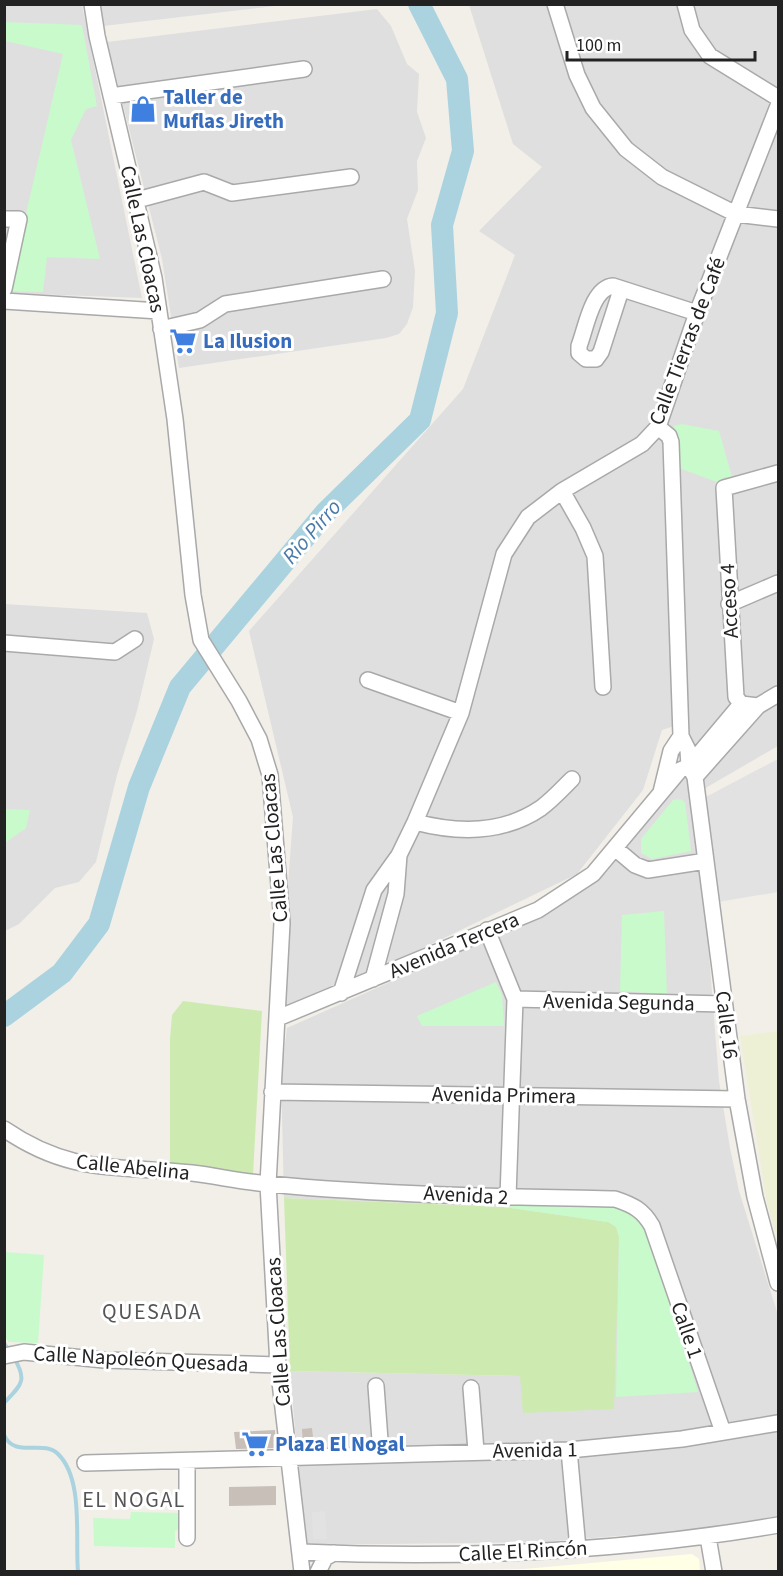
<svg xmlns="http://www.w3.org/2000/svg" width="783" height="1576" viewBox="0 0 783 1576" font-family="'Source Sans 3',sans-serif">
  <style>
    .residential { fill: #e0dfdf }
    .education { fill: #ffffe5 }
    .farmland { fill: #eef0d5 }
    .grass { fill: #cdebb0 }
    .park { fill: #c8facc }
    .parking { fill: #e2e2e2 }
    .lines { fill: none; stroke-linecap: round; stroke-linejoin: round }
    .stream { stroke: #aad3df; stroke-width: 4 }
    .river { stroke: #aad3df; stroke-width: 22 }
    .building { fill: #c7bfb8 }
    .street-casing { stroke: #a9a9a9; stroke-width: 18 }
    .street { stroke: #fff; stroke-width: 15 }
    .labels { text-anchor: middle; stroke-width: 6; stroke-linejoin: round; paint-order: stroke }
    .shop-label { font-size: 21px; font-weight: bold; fill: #366cbe; stroke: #fff; text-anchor: start }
    .street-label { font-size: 21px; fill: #222; stroke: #fff }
    .water-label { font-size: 22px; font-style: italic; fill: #4a7aab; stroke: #fff }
    .neighbourhood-label { font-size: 22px; letter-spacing: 1.5px; fill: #555; stroke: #fff }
  </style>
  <rect width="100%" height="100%" fill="#f2efe9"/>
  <path class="residential" d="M100 4 283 5 103 26Z
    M5 5H82L142 298 5 293Z
    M469 5H778V746L702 790 683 723 662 730 643 790 577 874 278 1018 293 817 249 631 463 389 515 255 479 231 542 167 513 144Z
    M377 9 391 26 407 64 419 74 417 112 426 138 417 161 418 190 407 219 415 271 413 307 407 324 399 334 386 338 179 368 162 259 107 42Z
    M5 604 147 613 154 639 137 711 117 775 96 862 79 882 55 888 19 924 5 931Z
    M687 770 702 866 719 1081 730 1148 739 1191 778 1315V1516L705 1529 542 1542 305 1545 290 1371 520 1376 608 1222 504 1207 284 1198 281 1074 287 1028 547 912 606 873Z"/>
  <path class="education" d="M692 1554 699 1559 700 1571H411L524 1569Z"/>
  <path class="farmland" d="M778 1031V1242L767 1203 740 1036Z"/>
  <path class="grass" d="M183 1001 262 1011 253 1175 170 1165V1039L172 1015Z
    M284 1198 504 1207 608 1222 616 1227 619 1237 614 1409 523 1413 520 1376 290 1371Z"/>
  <path class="park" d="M5 22 82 25 97 106 86 109 71 140 100 259 47 257 43 292 8 291 63 54 5 41Z
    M682 424 719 431 732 477H725L717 482 676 467 674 426Z
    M681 799 685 803 691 851 652 859 641 853V839L673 800Z
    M5 809 30 810 26 828 5 843Z
    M664 911 667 994 620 991 622 915Z
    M496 982 502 995 504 1026H422L417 1016Z
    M548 1202 613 1204 628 1209 648 1229 698 1392 616 1397 619 1237 616 1227 608 1222 504 1207Z
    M5 1252 44 1255 38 1343 9 1342 5 1337Z
    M131 1512 184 1513 181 1529 175 1531V1548L94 1546 93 1518 130 1519Z"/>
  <path class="parking" d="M778 759V892L718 902 702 799Z
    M325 1511 327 1539H313L312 1512Z"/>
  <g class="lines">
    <path class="stream" d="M4 1343 10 1352
      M4 1403C21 1385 28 1381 14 1358
      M4 1435C15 1459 43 1439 58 1454 84 1479 75 1539 78 1572"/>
    <path class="river" d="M4 1016 62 973 99 924 139 787 180 687 326 512 420 420 447 313 442 225 463 151 457 79 419 4"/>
  </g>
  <path class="building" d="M152 104 154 116 130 119 129 112 135 106Z
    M190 332 192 348 176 349 175 336Z
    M312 1428 314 1447H303L302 1429Z
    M275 1430 276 1448 236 1449 234 1432Z
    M276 1486V1505L229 1506V1487Z"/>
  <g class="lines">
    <defs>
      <path id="street" d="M92 4 97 36 154 278 175 419 193 595 201 640 239 701 259 739 270 775 282 923 268 1184 278 1365 302 1572
        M555 4 577 75 593 108 626 149 662 177 736 214 778 219
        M685 4 692 30 710 56 778 98
        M111 96 304 69
        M137 200 204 182 232 193 351 177
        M4 219H19L4 289
        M621 290 601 352 596 359H586L579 353V346C586 328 592 288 613 286L697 313
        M4 301 159 311
        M161 329 200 320 225 304 383 279
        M658 427 669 436 671 442 681 736 688 750 689 766
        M778 473 724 488 736 697 741 704 758 706 778 694
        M562 491 583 528 595 556 603 687
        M729 604 778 583
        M4 643 115 652 135 639
        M368 680 461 713
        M689 766 695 777 737 1099 755 1197 778 1283
        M695 777 758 706
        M661 792 671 751 681 736
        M415 822C457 833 503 834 541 808 552 800 562 789 572 779
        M616 849 635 865 648 870 706 861
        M487 930 515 999 508 1197
        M373 979 396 894 399 855
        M341 993 374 890 399 855 415 822 461 713 504 554 528 517 562 491 642 444 658 427 697 313 778 106
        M515 999 724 1004
        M278 1018 538 910 593 874 680 770 689 766 741 704
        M272 1092 737 1099
        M4 1129C71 1175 117 1165 192 1173 217 1176 243 1182 269 1184 382 1195 501 1197 615 1199 633 1205 643 1210 652 1226L723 1432
        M4 1356 24 1352 104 1360 278 1365
        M376 1386 381 1454
        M471 1388 476 1451
        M569 1450 578 1549
        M85 1463 569 1450 682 1439 778 1423
        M708 1537 714 1572
        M187 1538V1462
        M301 1552C461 1559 621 1552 778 1525
        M318 1572 325 1558 334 1553"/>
    </defs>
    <use href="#street" class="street-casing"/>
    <use href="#street" class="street"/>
  </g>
  <defs>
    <symbol id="shop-bare" viewBox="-9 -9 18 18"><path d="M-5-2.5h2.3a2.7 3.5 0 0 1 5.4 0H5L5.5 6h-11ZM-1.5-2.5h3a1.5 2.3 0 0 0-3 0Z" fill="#3f7fe0" stroke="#fff" stroke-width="2.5" paint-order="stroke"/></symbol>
    <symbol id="supermarket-bare" viewBox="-9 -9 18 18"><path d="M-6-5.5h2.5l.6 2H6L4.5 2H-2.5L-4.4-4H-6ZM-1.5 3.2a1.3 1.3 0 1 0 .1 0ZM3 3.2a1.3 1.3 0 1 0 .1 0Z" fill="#3f7fe0" stroke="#fff" stroke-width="2.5" paint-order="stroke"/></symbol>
  </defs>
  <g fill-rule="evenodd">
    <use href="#shop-bare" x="124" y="90" width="38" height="38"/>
    <use href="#supermarket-bare" x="164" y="322" width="38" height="38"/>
    <use href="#supermarket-bare" x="236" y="1425" width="38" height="38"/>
  </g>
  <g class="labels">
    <g class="shop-label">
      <text x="163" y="104">Taller de<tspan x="163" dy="24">Muflas Jireth</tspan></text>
      <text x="203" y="348">La Ilusion</text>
      <text x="275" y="1451">Plaza El Nogal</text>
    </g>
    <g class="street-label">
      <text transform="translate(143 239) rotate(78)" y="7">Calle Las Cloacas</text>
      <text transform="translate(687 341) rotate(-69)" y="7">Calle Tierras de Café</text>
      <text transform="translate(729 601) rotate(-93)" y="7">Acceso 4</text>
      <text transform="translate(274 848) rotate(-95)" y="7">Calle Las Cloacas</text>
      <text transform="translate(454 945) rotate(-23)" y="7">Avenida Tercera</text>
      <text transform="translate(619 1002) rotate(1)" y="7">Avenida Segunda</text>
      <text transform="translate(727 1025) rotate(83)" y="7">Calle 16</text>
      <text transform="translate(504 1095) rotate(1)" y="7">Avenida Primera</text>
      <text transform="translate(133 1167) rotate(6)" y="7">Calle Abelina</text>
      <text transform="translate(466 1195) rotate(3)" y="7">Avenida 2</text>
      <text transform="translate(687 1330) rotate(71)" y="7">Calle 1</text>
      <text transform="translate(278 1332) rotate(-94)" y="7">Calle Las Cloacas</text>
      <text transform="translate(141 1359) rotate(3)" y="7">Calle Napoleón Quesada</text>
      <text transform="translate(535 1450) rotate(-1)" y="7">Avenida 1</text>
      <text transform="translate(523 1551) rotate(-3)" y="7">Calle El Rincón</text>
    </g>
    <g class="water-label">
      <text transform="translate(311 531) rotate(-49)" y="8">Rio Pirro</text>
    </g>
    <g class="neighbourhood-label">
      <text x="152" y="1319">QUESADA</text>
      <text x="134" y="1507">EL NOGAL</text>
    </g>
  </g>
  <rect width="783" height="1576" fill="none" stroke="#222222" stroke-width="12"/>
  <path d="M567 51v9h188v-9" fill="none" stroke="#222222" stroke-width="3"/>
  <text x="576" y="51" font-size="18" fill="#222222" stroke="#ffffff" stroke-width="4.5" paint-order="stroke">100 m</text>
</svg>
